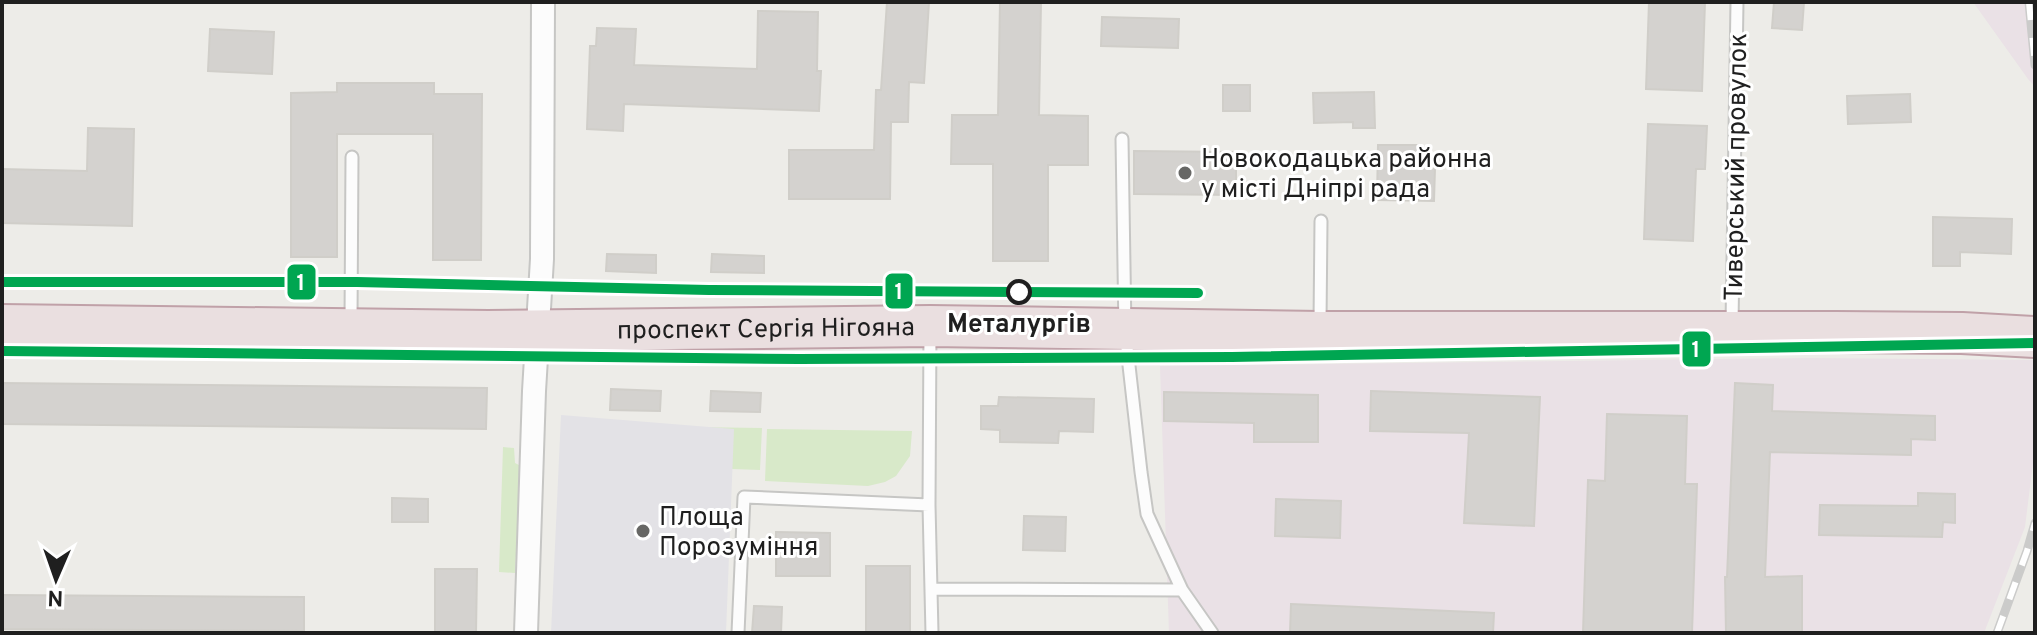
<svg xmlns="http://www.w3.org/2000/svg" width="2037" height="635" viewBox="0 0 2037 635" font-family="Overpass,sans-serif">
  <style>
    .industrial { fill: #eae1e6 }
    .grass { fill: #d8e9c9 }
    .plaza { fill: #e3e2e6 }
    .building { fill: #d4d2cf; stroke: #d0cec9; stroke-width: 2 }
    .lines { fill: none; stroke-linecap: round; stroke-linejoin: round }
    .lane-casing { stroke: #c6c6c4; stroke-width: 15 }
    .street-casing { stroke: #c6c6c4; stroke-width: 26 }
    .highway-casing { stroke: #c0a1a8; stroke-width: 44 }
    .lane { stroke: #fcfcfc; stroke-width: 11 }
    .street { stroke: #fcfcfc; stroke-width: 22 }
    .highway { stroke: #eadfe0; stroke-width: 40 }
    .rail-casing { stroke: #cbcbca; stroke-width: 9 }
    .rail { stroke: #fff; stroke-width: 6; stroke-dasharray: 18; stroke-linecap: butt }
    .metro-1-casing { stroke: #fff; stroke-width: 16 }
    .metro-1 { stroke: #00a651; stroke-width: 10 }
    .poi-dot { fill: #676765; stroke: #fff; stroke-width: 3 }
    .stop-dot { fill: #fff; stroke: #1f1f1f; stroke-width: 4 }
    .labels { text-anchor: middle; stroke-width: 6; stroke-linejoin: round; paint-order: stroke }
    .poi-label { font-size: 26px; fill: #1f1f1f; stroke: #fff; text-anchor: start }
    .street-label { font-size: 26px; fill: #1f1f1f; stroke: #fff }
    .stop-label { font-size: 26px; font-weight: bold; fill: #1f1f1f; stroke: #fff }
    .line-badge { stroke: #fff; stroke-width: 3 }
    .badge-label { font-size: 22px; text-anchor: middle; font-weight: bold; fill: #fff }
  </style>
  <rect width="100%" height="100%" fill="#edece8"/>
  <path class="industrial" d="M1973 2H2035V87L2028 79Z
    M1810 358 2035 360V447L2025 527 1984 633H1169L1160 366Z"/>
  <path class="grass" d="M621 426 762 428 760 470 704 468Z
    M767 429 912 431 910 456 896 476 885 482 868 486 765 481Z
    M503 447 514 448 515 463 521 466 515 573 499 572Z"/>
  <path class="plaza" d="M561 415 734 429 726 633H551Z"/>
  <path class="building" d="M887 2H929L924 83 909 82 908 122H891L890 199H789V150H874L876 90H881Z
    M1000 2H1041L1039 115 1088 116V165H1048V261H993V164H951L952 115H998Z
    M1649 2H1705L1702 91 1646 89Z
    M1774 2H1804L1802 30 1772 28Z
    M758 11 818 12 817 71H821L819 111 624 104 623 131 587 129 590 46H596L597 28 636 29 634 65 757 69Z
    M1102 17 1179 19 1178 48 1101 46Z
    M210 29 274 32 272 74 208 71Z
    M337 83H434V94H482L481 260H433V134H337V257H291V93L337 92Z
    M1223 85H1250V111H1223Z
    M1374 92 1375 128H1353V122L1314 123 1313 93Z
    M1910 94 1911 122 1848 124 1847 96Z
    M1648 124 1707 126 1705 169H1696L1693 241 1644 239Z
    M88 128 134 129 132 226 2 223V169L87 171Z
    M1378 145H1420L1419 168H1435L1434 201 1377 200Z
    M1134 151 1236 152V195L1134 194Z
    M1933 217 2012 219 2011 254 1960 252V266H1933Z
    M607 254 656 255V273L606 271Z
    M712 254 764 256V273L711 272Z
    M2 383 487 388 486 429 2 424Z
    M1735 383 1773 385 1772 411 1935 416V440L1911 439V455L1770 452 1765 577 1802 576V633H1726L1725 577H1727Z
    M611 389 661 391 660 411 610 410Z
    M711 391 761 393 760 412 710 411Z
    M1371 391 1540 397 1534 526 1464 523 1469 433 1370 431Z
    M1164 392 1318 395V442H1254V423L1164 421Z
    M999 397 1094 399 1093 432 1059 431 1058 443 1000 442V430L981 429V406H998Z
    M1607 414 1687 416 1685 484H1697L1692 633H1583L1588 480 1605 481Z
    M1918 493 1955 494V523L1943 522 1942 537 1819 535 1820 505 1918 506Z
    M392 498 428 499V522H392Z
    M1276 499 1341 501 1340 538 1275 536Z
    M1024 516 1066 517 1065 551 1023 550Z
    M776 532 830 533V576H776Z
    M866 566H910V633H866Z
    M435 569H477L476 633H435Z
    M2 595 304 597V631L2 629Z
    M1291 604 1494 613 1493 633H1290Z
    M754 606 782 607 781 633H752Z"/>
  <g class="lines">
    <defs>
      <path id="lane" d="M1122 139 1125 330 1141 472 1147 514 1182 590
        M351 321 352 157
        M1320 323 1321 221
        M1732 324 1737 2
        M930 331 929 505 932 633
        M931 589 1182 590 1212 633
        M738 633 744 497 929 505"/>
      <path id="street" d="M526 633 534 391 542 259 543 2"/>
      <g id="highway">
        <path id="s1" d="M2 325 488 331 930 326 1320 332H1837L1962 333 2035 337"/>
      </g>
    </defs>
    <use href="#lane" class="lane-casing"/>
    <use href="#street" class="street-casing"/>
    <use href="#highway" class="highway-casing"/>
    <use href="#lane" class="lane"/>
    <use href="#street" class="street"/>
    <use href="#highway" class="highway"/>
    <defs>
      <path id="rail" d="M2029 2 2035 65
        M1997 633 2027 551 2035 523"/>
    </defs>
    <use href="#rail" class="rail-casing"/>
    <use href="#rail" class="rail"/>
    <defs>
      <path id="metro-1" d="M2 282H357L709 290 1198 293
        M2 351 799 359 1232 357 2035 343"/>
    </defs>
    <use href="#metro-1" class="metro-1-casing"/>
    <use href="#metro-1" class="metro-1"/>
  </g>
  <g class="poi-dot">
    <circle cx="1185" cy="173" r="8"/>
    <circle cx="643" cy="531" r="8"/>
  </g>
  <circle class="stop-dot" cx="1019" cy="292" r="11"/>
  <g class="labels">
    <g class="poi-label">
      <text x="1201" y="167">Новокодацька районна<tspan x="1201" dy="30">у місті Дніпрі рада</tspan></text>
      <text x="659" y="525">Площа<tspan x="659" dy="30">Порозуміння</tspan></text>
    </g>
    <g class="street-label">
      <text transform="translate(1735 167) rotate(-89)" y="9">Тиверський провулок</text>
      <text dy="9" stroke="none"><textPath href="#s1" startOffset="764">проспект Сергія Нігояна</textPath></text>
    </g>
    <g class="stop-label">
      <text x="1019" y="332">Металургів</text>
    </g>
  </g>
  <g class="line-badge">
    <rect x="286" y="263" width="31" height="38" rx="8" fill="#00a651"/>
    <rect x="884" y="272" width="30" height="38" rx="8" fill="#00a651"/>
    <rect x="1681" y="330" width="31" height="38" rx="8" fill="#00a651"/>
  </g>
  <g class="badge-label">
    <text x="301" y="290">1</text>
    <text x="899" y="299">1</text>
    <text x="1696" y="357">1</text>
  </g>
  <rect width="2037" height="635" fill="none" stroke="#1f1f1f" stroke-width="8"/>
  <g transform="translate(56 579) rotate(182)" stroke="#ffffff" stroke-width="6" paint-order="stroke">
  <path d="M0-6L14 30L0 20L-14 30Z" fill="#1f1f1f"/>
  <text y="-12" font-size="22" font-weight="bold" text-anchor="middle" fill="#1f1f1f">N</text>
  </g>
</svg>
